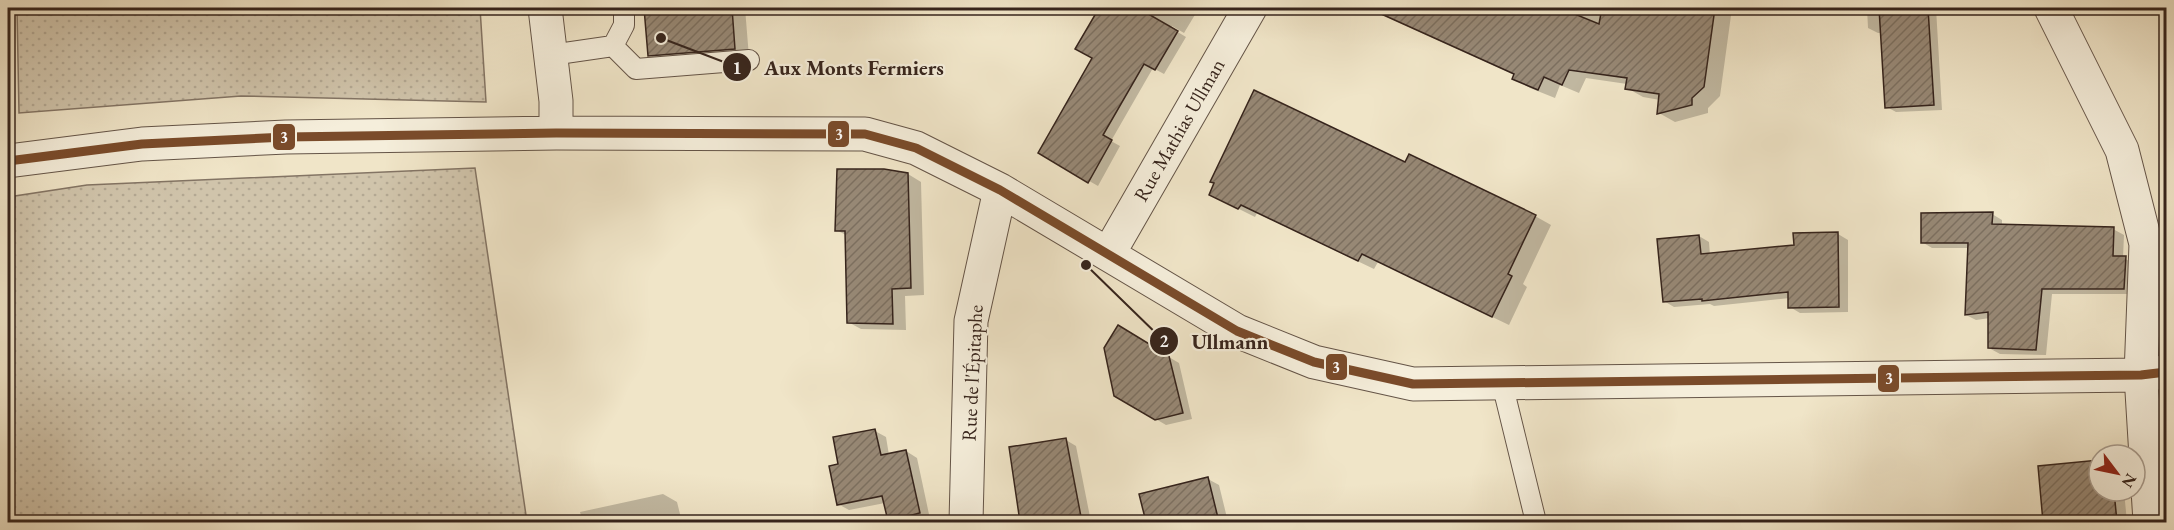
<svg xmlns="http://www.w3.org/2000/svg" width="2174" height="530" viewBox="0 0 2174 530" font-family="'EB Garamond',serif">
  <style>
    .grass { fill: url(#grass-dots); stroke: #837464; stroke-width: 1.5 }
    .shadow { fill: #0003 }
    .building { fill: url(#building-hatch); stroke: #36241c; stroke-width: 1.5 }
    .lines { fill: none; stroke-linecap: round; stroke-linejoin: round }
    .service-casing { stroke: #645447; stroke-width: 22 }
    .minor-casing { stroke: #645447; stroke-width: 35 }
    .service { stroke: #f5eedb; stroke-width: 20 }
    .minor { stroke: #f5eedb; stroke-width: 33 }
    .bus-1-casing { stroke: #f5eedb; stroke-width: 14 }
    .bus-1 { stroke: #7a4b2a; stroke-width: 9 }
    .labels { text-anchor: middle; stroke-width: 4.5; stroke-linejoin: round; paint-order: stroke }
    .street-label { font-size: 20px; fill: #36241c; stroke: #f5eedb }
    .leader { fill: none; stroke: #36241c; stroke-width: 2 }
    .callout-dot { fill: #36241c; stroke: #f5eedb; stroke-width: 2 }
    .mark-label { font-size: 18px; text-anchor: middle; font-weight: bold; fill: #fff }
    .callout-label { font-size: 21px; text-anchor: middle; font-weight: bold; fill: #36241c; stroke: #f5eedb; stroke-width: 4.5; stroke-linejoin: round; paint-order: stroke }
    .line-badge { stroke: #f5eedb; stroke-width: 2 }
    .badge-label { font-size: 16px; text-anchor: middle; font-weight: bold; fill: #fff }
  </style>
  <defs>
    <pattern id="grass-dots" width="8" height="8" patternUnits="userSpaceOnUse" patternTransform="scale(1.5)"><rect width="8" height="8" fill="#d0c4ab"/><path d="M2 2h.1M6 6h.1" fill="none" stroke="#b3a893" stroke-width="1.8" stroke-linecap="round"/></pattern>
    <pattern id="building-hatch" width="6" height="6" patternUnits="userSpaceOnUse" patternTransform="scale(1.5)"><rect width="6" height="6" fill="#978875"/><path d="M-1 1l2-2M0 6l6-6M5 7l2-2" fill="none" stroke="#7c6f5f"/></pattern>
  </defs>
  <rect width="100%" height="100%" fill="#f0e5c8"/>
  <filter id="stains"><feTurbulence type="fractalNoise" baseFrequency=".00333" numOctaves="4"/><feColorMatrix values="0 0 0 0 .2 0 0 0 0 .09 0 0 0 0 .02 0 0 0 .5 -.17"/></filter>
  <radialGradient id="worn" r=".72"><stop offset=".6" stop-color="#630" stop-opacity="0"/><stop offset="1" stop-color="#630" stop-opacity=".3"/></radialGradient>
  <path class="grass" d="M17 8H480L486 102 241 96 19 113Z
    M475 168 527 522H8V304L15 196 87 185Z"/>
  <path class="shadow" d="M645 8H745L749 57 663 63 649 55Z
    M1101 8H1199L1184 33 1172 26 1171 28 1186 37 1164 74 1153 68 1111 141 1120 146 1098 186 1040 153 1094 58 1077 48Z
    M1367 8H1732L1720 96 1708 108V113L1675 122 1659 113 1660 100 1643 97 1627 88V84L1586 78 1579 93 1560 85 1555 98 1530 88 1514 78 1515 75Z
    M1867 8H1936L1942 110 1896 112 1887 107 1882 33H1878L1868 28Z
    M1406 164 1535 216 1551 225 1523 284 1527 287 1509 325 1378 262 1374 269 1257 213 1255 217 1211 195Z
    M908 174 921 182 924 295 905 296 906 330 861 329 848 322 846 235 836 230Z
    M1992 214 2002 220V225L2113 229 2124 235 2123 258 2136 264 2134 294H2052L2046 355 2000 354 1989 348 1990 318 1976 320 1966 315 1969 248H1932L1922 242Z
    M1795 234H1838L1848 240V312L1800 313 1790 307V298L1714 306 1710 304 1674 307 1664 301 1699 236 1709 242 1710 255 1795 247Z
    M1118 327 1179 363 1192 419 1166 425 1115 395Z
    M875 431 886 437 889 455 906 451 917 458 930 519 914 522H894L889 520 885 503 849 510 838 504 840 465Z
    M1066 440 1076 446 1091 522H1022L1010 449Z
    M2099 462V491H2124L2127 522H2044L2040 468Z
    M1208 479 1219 485 1228 522H1147L1141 496Z
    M663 494 677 502 682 522H583L580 512Z
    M1490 518 1497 522H1471Z"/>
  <path class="building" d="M644 8H732L735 49 648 56Z
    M1099 8H1138L1178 31 1155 70 1144 64 1103 135 1112 140 1088 183 1038 153 1092 58 1075 49Z
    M1368 8H1560L1599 24 1602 8H1715L1704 87 1692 98V105L1657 114 1659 94 1625 89 1627 78 1569 70 1562 85 1544 77 1538 90 1512 79 1514 74Z
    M1879 8H1928L1934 105 1885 108Z
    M1254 90 1405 162 1409 154 1536 215 1508 274 1512 276 1492 317 1362 254 1358 261 1241 205 1238 209 1209 195 1214 183 1210 182Z
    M837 169H884L908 173 911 288 892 289 893 324 847 323 845 231H835Z
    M1993 212 1992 224 2114 227 2113 256H2126L2124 289H2042L2036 350 1988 348V312L1965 315 1968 243H1921V213Z
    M1838 232 1839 307 1788 308V292L1702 301V299L1663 302 1657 239 1699 235 1701 254 1794 245 1793 233Z
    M1118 325 1169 356 1183 413 1155 420 1114 396 1104 348Z
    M875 429 881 455 906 450 920 513 888 521 882 496 837 505 829 466 838 464 833 437Z
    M1066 438 1082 522H1020L1009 447Z
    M2099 460V491H2114L2117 522H2043L2038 466Z
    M1208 477 1219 522H1146L1139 494Z"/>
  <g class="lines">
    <defs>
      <path id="service" d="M613 46 624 25V8
        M551 55 613 46 636 69 749 60
        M1502 383 1536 522"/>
      <path id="minor" d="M545 8 556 101V133
        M2051 8 2122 150 2146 244 2141 375 2150 522
        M8 161 142 144 286 137 556 133 865 134 916 148 1000 190 1237 331 1314 362 1413 384 2141 375 2166 372
        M1109 253 1250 8
        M966 522 971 321 1000 190"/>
    </defs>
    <use href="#service" class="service-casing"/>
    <use href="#minor" class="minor-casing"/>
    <use href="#service" class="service"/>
    <use href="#minor" class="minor"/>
    <defs>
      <path id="bus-1" d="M8 161 142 144 286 137 556 133 865 134 916 148 1000 190 1237 331 1314 362 1413 384 2141 375 2166 372"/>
    </defs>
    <use href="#bus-1" class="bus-1-casing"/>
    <use href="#bus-1" class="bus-1"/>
  </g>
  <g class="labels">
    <g class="street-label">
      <text transform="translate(1179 130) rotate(-60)" y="7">Rue Mathias Ullman</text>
      <text transform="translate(972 373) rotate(-87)" y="7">Rue de l'Épitaphe</text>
    </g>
  </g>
  <path class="leader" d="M661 38L737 67M1086 265L1164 341"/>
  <g class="callout-dot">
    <circle cx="661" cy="38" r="6"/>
    <circle cx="1086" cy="265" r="6"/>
    <circle cx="737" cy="67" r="15"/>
    <circle cx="1164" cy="341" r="15"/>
  </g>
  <g class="mark-label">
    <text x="737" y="74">1</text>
    <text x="1164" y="347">2</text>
  </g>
  <g class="callout-label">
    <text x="854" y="75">Aux Monts Fermiers</text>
    <text x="1230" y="349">Ullmann</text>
  </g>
  <g class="line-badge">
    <rect x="827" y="120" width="23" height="28" rx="6" fill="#7a4b2a"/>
    <rect x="272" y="123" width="24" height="28" rx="6" fill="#7a4b2a"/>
    <rect x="1325" y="353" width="23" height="28" rx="6" fill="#7a4b2a"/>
    <rect x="1877" y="364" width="23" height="29" rx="6" fill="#7a4b2a"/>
  </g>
  <g class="badge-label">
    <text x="839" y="140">3</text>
    <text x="284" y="143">3</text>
    <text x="1336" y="373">3</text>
    <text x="1889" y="384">3</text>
  </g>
  <rect width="2174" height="530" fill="none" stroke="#f0e5c8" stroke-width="30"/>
  <rect x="9" y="9" width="2156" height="512" fill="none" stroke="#36241c" stroke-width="3"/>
  <rect x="15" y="15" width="2144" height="500" fill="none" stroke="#36241c" stroke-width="1.5"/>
  <g transform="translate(2117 473) rotate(122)"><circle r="28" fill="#f5eedb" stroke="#a99d8f" stroke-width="1.5"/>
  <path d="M0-4.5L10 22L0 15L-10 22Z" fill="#8f2418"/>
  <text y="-9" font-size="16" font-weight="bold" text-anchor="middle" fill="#36241c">N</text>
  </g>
  <rect width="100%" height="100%" filter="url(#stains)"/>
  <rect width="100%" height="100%" fill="url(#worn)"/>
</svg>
